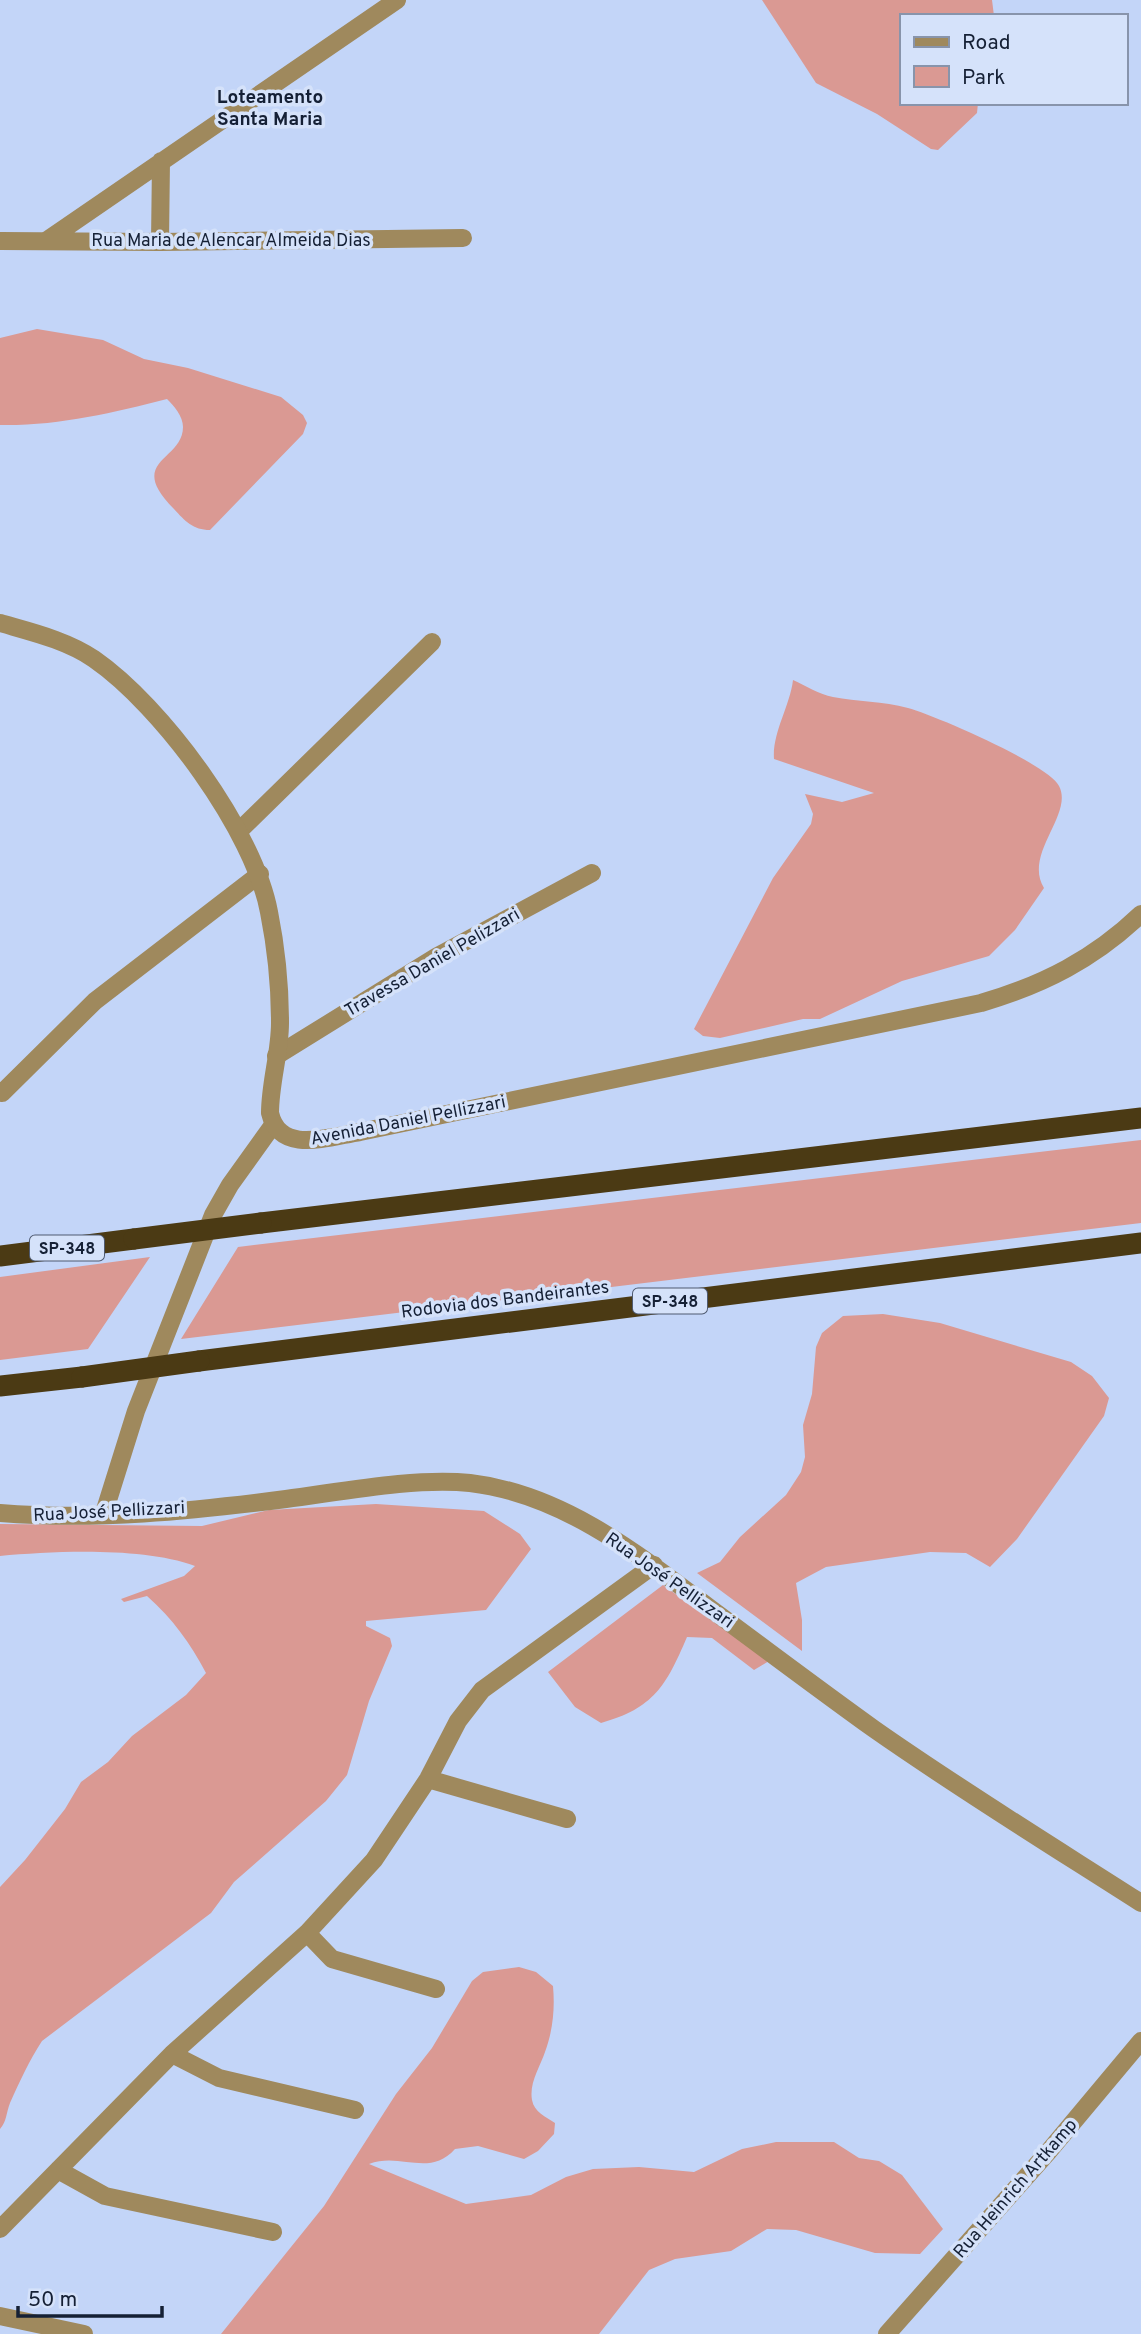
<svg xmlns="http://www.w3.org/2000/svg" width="1141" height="2334" viewBox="0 0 1141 2334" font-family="Overpass,sans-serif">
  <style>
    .green { fill: #da9993 }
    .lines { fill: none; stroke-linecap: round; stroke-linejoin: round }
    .minor { stroke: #9f895d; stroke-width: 18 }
    .tertiary { stroke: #9f895d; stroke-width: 18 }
    .motorway { stroke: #4b3a14; stroke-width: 21 }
    .motorway-bridge { stroke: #4b3a14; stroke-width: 21 }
    .labels { text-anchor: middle; stroke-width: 7; stroke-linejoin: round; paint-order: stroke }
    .shield { fill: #d5e2fa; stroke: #4f5a70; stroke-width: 2 }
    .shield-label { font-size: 16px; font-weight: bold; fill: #152035 }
    .street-label { font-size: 18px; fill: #152035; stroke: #d5e2fa }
    .neighbourhood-label { font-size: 19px; font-weight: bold; fill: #152035; stroke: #d5e2fa }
  </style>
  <rect width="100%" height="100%" fill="#c3d5f8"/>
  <path class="green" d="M762 0H992L994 16H901V103H978L977 113 938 150 931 149 877 114 816 83Z
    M37 329 103 340 144 359 188 368 281 397 303 415 307 423 303 434 210 530C193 530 185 521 174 509 125 460 183 461 183 427 183 416 174 406 167 399 112 413 58 426 0 425V338Z
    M793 680C806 686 819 694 833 697 857 702 883 701 908 708 934 715 1048 764 1059 786 1074 814 1023 854 1044 888L1015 930 989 956 902 981 820 1019H803L720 1038 703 1036 694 1029 773 878 811 824 813 814 805 794 842 802 874 793 774 759C772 733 790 706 793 680Z
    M1141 1140V1223L181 1339 238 1247Z
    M150 1257 88 1349 0 1360V1277Z
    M883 1314 940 1323 1071 1362 1092 1376 1109 1398 1104 1416 1017 1539 990 1567 966 1553 930 1552 826 1567 796 1583 802 1620V1651L697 1573 720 1562 740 1537 786 1495 801 1472 805 1457 803 1425 812 1394 816 1347 822 1333 843 1316Z
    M376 1504 484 1511 520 1534 531 1549 486 1610 366 1621V1626L390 1638 392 1646 369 1701 347 1775 326 1801 234 1882 211 1913 42 2041C29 2061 20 2081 10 2103 6 2113 7 2121 0 2129V1887L25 1860 65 1809 81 1782 108 1762 132 1736 186 1695 206 1673C190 1643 173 1619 147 1596L124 1602 121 1599 184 1576 195 1566C143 1547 56 1551 0 1556V1524L202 1526 269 1510Z
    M663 1585 769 1661 754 1670 712 1638 687 1637C666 1686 654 1708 601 1723L575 1707 548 1672Z
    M519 1967 536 1972 553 1986C555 2009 553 2030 545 2052 540 2067 529 2083 532 2100 534 2112 546 2117 555 2123L554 2134 538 2151 524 2159 478 2146 455 2149C429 2178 401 2152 369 2164L466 2204 531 2195 566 2177 593 2169 639 2167 694 2172 742 2149 776 2142H834L859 2158 879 2161 902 2175 943 2229 920 2254 875 2253 796 2230 767 2229 731 2251 675 2259 649 2270 599 2334H221L324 2206 396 2094 432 2048 472 1981 483 1972Z"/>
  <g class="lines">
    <path class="minor" d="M0 241 160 242 463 238
      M46 241 397 0
      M160 242 161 161
      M240 830 432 642
      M276 1056 436 957 592 873
      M2 1093 95 1001 260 874
      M0 1513C94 1521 193 1511 286 1499 340 1492 416 1477 470 1483 564 1494 642 1557 715 1612 768 1651 821 1691 874 1729 961 1790 1052 1846 1141 1903
      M104 1513 136 1411 213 1215 230 1185 273 1125
      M428 1779 567 1819
      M307 1933 332 1959 436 1989
      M172 2054 219 2078 355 2110
      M58 2170 105 2196 273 2232
      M0 2229 172 2054 307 1933 374 1860 428 1779 458 1721 482 1690 654 1565
      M0 2316 84 2334
      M887 2334 1049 2151 1141 2041"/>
    <path class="tertiary" d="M0 623C31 632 66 640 94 659 162 706 254 831 269 912 276 947 280 988 280 1023 280 1053 270 1083 270 1113 280 1155 328 1137 360 1132L981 1003C1043 985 1094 959 1141 914"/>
    <path class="motorway" d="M261 1223 1141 1118
      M0 1256 134 1239
      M199 1361 1141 1243
      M0 1386 82 1377"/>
    <path class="motorway-bridge" d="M134 1239 261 1223
      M82 1377 199 1361"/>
  </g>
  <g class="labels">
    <g class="shield">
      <rect x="30" y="1235.5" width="74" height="25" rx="5"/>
      <rect x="633" y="1288.5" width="74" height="25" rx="5"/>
    </g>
    <g class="shield-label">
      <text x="67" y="1254">SP-348</text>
      <text x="670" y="1307">SP-348</text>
    </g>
    <g class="street-label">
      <text x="231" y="246">Rua Maria de Alencar Almeida Dias</text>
      <text transform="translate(432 962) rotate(-30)" y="6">Travessa Daniel Pelizzari</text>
      <text transform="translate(408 1120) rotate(-11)" y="6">Avenida Daniel Pellizzari</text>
      <text transform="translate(505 1299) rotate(-7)" y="6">Rodovia dos Bandeirantes</text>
      <text transform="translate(109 1511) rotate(-3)" y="6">Rua José Pellizzari</text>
      <text transform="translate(670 1580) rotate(35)" y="6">Rua José Pellizzari</text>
      <text transform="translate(1015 2188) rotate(-49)" y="6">Rua Heinrich Artkamp</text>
    </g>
    <g class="neighbourhood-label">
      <text x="270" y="103">Loteamento<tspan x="270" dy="22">Santa Maria</tspan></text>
    </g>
  </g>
  <rect x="900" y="14" width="228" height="91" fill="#d5e2fa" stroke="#8894ab" stroke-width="2"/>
  <rect x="914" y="37" width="35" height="10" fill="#9f895d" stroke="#8894ab" stroke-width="2"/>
  <text x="962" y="49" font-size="21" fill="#152035">Road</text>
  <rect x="914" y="66" width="35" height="21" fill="#da9993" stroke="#8894ab" stroke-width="2"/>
  <text x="962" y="84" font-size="21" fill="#152035">Park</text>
  <path d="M18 2306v10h144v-10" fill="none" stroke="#152035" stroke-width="3.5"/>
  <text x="28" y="2306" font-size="21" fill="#152035" stroke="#d5e2fa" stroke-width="5" paint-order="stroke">50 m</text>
</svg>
